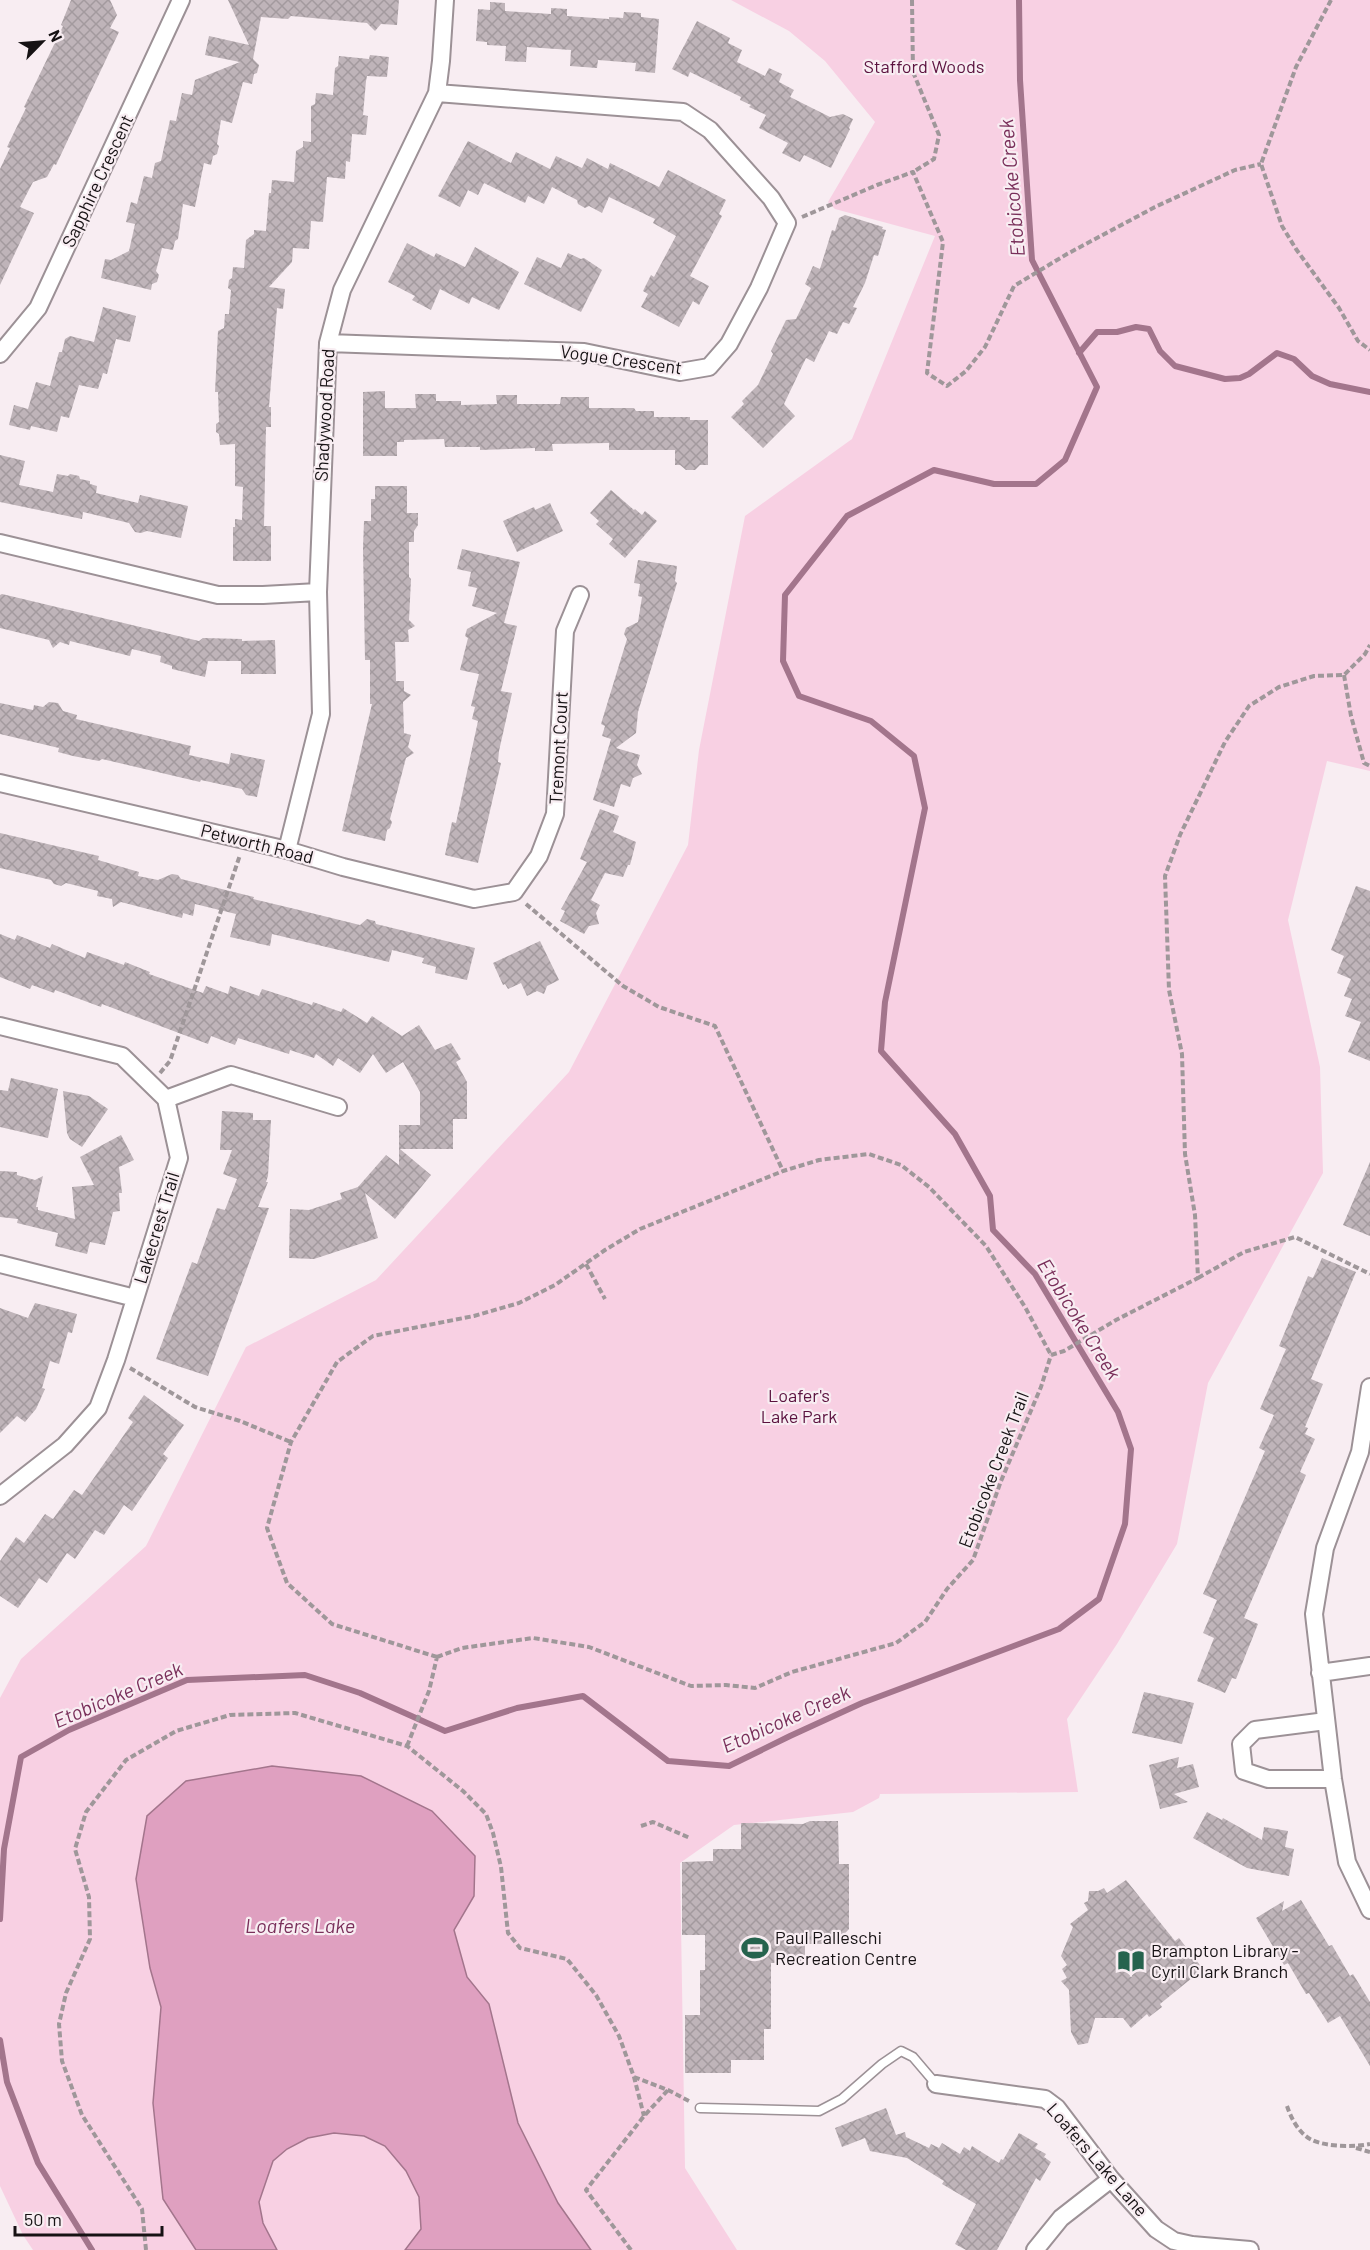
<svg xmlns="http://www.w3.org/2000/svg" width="1370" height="2250" viewBox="0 0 1370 2250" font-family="Barlow,sans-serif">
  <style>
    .green { fill: #f8d0e3 }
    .water { fill: #dfa0c0; stroke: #a3758c; stroke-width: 1.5 }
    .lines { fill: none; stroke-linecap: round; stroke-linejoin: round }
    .stream { stroke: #a3758c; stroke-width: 6 }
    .building { fill: url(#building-cross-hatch) }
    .lane-casing { stroke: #9c9196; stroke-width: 11 }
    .street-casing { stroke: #9c9196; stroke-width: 20 }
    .path { stroke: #9f979a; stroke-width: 4; stroke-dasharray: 6 3; stroke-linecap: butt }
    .lane { stroke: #fff; stroke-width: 8 }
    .street { stroke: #fff; stroke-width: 16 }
    .labels { text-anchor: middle; stroke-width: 4.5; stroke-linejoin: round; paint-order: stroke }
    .park-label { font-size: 18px; fill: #5b123f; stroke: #f8edf2 }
    .street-label { font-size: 18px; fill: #161214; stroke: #f8edf2 }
    .poi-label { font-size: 18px; fill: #161214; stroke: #f8edf2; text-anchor: start }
    .water-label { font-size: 20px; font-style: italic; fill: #792f5a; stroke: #f8edf2 }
  </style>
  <defs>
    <pattern id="building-cross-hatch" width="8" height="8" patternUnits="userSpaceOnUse" patternTransform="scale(1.5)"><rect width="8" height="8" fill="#bfb4b9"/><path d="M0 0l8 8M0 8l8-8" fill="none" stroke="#a39a9e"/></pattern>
  </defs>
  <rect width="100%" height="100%" fill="#f8edf2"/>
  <path class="green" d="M731 0H1370V771L1327 761 1288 920 1320 1067 1323 1173 1208 1383 1177 1544 1117 1644 1067 1719 1078 1792 880 1794 879 1798 853 1812 734 1825 680 1863 685 2168 737 2250H33L23 2235 0 2186V1698L21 1659 146 1546 246 1347 376 1280 569 1072 688 845 699 750 745 516 852 439 935 236 835 209 828 202 875 122 825 61 789 31Z"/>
  <path class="water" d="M272 1766 361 1776 432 1811 475 1856 474 1896 454 1930 467 1977 489 2004 518 2123 558 2203 591 2250H405L421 2229 419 2197 406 2171 385 2146 364 2136 334 2133 308 2138 287 2149 273 2161 259 2202 263 2223 277 2250H196L163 2199 153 2103 161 2007 150 1968 136 1879 147 1816 186 1781Z"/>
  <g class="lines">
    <path class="stream" d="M1079 353 1097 332H1117L1136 327 1149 329 1160 351 1175 366 1225 379 1240 378 1249 374 1277 353 1294 359 1312 376 1330 384 1370 392
      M0 1919 4 1849 21 1757 69 1730 187 1680 305 1675 360 1693 445 1731 517 1708 583 1696 668 1761 729 1766 790 1736 862 1703 1059 1629 1099 1599 1125 1524 1131 1449 1118 1412 1035 1274 993 1230 990 1196 955 1134 881 1051 885 1002 925 808 914 756 871 721 799 696 783 661 785 595 847 516 934 470 994 484H1036L1065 460 1097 387 1032 260 1020 80 1019 0
      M0 2040 7 2082 38 2163 92 2250"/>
  </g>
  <path class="building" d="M71 0H110L117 15 110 28 119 32 56 165 54 164 47 177 33 182 20 207 34 213 0 285V169L10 148 7 147 26 108 24 107 63 26 61 25Z
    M228 0H399L397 25 381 24 375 31 367 23 291 16 288 19 261 17 253 59 259 65 257 73 254 74 252 84 243 82 232 123 221 120 217 144 219 146 217 154 213 156 211 165 204 163 195 207 183 204 178 239 175 241 173 250 162 248 156 271 159 275 157 282 152 284 151 290 101 278 105 259 111 260 129 251 135 224 126 222 131 202 137 204 144 176 152 178 155 163 161 161 170 120 176 121 182 93 192 95 195 80 240 62 205 55 209 36 249 45Z
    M490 2 505 3V11L551 14V8L567 9V16L609 19V17L623 18 624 12 641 13V17L659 19 655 73 635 71 636 63 598 60 597 68 570 66 571 50 527 47 526 62 505 61 506 46 487 45V42L476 41 478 9 490 10Z
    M697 21 730 38 728 43 742 50 737 62 765 76 769 68 782 74 779 82 794 90 790 97 830 117 843 114 853 119 849 128 850 129 831 168 804 155 800 162 782 153 788 143 759 128 766 115 749 107 751 105 740 100 741 97 690 72 688 77 672 69Z
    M370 55 389 57 387 77 367 76 366 81 363 115 368 116 366 135 352 134 350 162 346 161 345 179 327 177 323 222 311 221 309 249 293 248 292 262 269 287 285 289 283 309 277 308 269 407H271V427H266L264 526H271V561H233V527H235V519L242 520 243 487 235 486V444L220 445 219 434 216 432V424L219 422 218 392H215L218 331 224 328 225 314H229L231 290 228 288 229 280 232 278 233 267 244 268 246 240 254 234V230L266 231 269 193H271L272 180 294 182 296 151 303 147V141L311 142V106L315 104 316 93 333 95 335 68 338 66 339 56 369 59Z
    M468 141 511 163 516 152 550 169 556 156 582 168 587 158 608 169 610 163 659 187 668 170 726 200 719 214 722 216 690 276 709 286 699 305 693 301 679 327 641 307 648 294 643 291 651 275 654 277 676 236 653 223 655 219 609 197 602 213 589 206 585 208 578 204 577 200 552 187 544 204 528 196 525 203 484 183 478 195 468 190 460 207 438 196Z
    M845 215 883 227 882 229 886 230 878 256 874 255 865 283 853 307 857 308 849 324 843 322 837 334 829 331 814 362 806 358 784 404 795 416 763 448 731 417 744 404 742 401 758 385 773 354 771 351 786 320 796 319 811 288 805 284 813 266 820 269 832 230 835 231 839 218Z
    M407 243 434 257 436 253 465 267 475 247 519 272 499 310 472 297 469 304 440 289 431 310 412 300 415 296 388 282Z
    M568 253 581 259 584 258 602 270 581 312 524 284 537 257 561 268Z
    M103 307 136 316 130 342 116 339 107 374 103 373 98 389 79 385 69 418 61 416 57 432 31 426 30 430 9 425 14 405 28 409 36 382 50 386 59 352H62L65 339 70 336 94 342Z
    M385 391V408H416L415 394H436V401H461V405L497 404 496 395H517V404H560L561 397H589V408H634L636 411H654V417H690V420H708V465H700L695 470H686L680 465H675V450H609V443L552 444 553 451H535V448L480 450V447H445L444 439 404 440V442H397V456H363V392Z
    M0 455 25 461 19 485 53 492 57 474 68 476 70 474 79 476 80 479 90 481V484L97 486 96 493 138 503 140 495 188 506 181 538 147 531 141 533 135 532 129 523 83 512 82 519 0 502Z
    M375 486H407V513H418V525L414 531V542H409V577L411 579 409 620 415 626 408 630 409 642H395L396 681H404V691L411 695 403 702 404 733 411 735 408 747 414 753 406 758 390 819 392 822 390 828 387 830 385 841 342 831 372 704H370V660H365L363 548 364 521H371V499H375Z
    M611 490 634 510 635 509 642 515 645 511 657 521 625 558 609 544 613 539 596 524 599 521 590 513Z
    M550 503 563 531 517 552 503 521 534 507 535 510Z
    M462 549 520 562 504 623 517 626 501 691 512 693 499 751 498 762 501 763 478 863 445 855 452 822 456 823 478 721 472 719 475 707 471 706 479 674 460 670 468 638 465 636 467 629 497 613 472 606 477 588 468 586 471 572 457 569Z
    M638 560 677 566 675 581 677 583 638 712 636 733 616 748 640 755 637 765 642 774 633 778 630 787 621 784 614 807 593 800 611 739 602 736 605 726 601 724 627 639 624 634 626 628 638 622 642 597 638 596 640 584 634 583Z
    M2 594 199 641 203 638 242 639V641L275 640 276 674H241V661H208L205 677 172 669V666L160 662 161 656 132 649 130 656 70 641 69 645 60 642 53 648 49 640 0 628V595Z
    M49 702 58 703 63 711 77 715 76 719 191 746 189 755 229 764 231 753 265 760 257 797 246 795 242 789 201 780 200 782 102 759 99 761 73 756 58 752 59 748 0 734V703L33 710 34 705 43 707Z
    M600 809 619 816 613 832 636 842 630 865H628L623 877 605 873 591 900 600 905 596 913 599 924 589 926 584 934 560 921 565 911 561 909 587 862 580 859Z
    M0 833 99 856 98 860 139 872 138 876 158 880 172 874 178 875 181 879 254 897 253 899 295 909 360 925 367 919 375 921 376 924 475 948 467 980 435 973 436 967 422 963 424 958 392 950 389 962 272 934 270 946 230 937 236 914 195 904 193 916 183 913 182 918 121 902 113 907 112 899 97 896 98 891 66 883 61 886 54 884 51 880 0 868Z
    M1356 886 1370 891V1061L1348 1052 1361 1022 1345 1016 1352 999 1344 996 1351 979 1337 973 1344 956 1331 950Z
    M0 934 15 940 17 935 50 948 52 944 85 958 87 952 124 965 125 962 150 972 149 974 203 993 206 986 228 994 230 986 259 996 262 989 312 1005 313 1002 341 1012 343 1008 367 1023 372 1016 402 1036 419 1025 435 1050 451 1043 461 1059 456 1062 467 1082V1119H453V1149H400L431 1175 395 1219 365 1193 378 1238 314 1259 289 1258 290 1209 309 1210 342 1199 340 1193 358 1187 386 1155 399 1165V1125H420V1092L403 1062 386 1073 373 1054 360 1073 338 1058 333 1066 316 1054 314 1058 290 1050 289 1054 238 1038 235 1045 211 1036 208 1044 102 1004 101 1007 55 990 54 993 32 985 30 989 0 977Z
    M540 941 559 980 547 986 544 994 537 991 527 996 521 983 508 989 505 984 503 985 493 963Z
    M11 1078 58 1089 48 1138 0 1127V1090L8 1091Z
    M63 1091 89 1096 108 1109 82 1147 70 1139 67 1133Z
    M222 1111 253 1113V1120H271L268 1176 266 1182H268L258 1207 269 1208 208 1376 156 1359 192 1262 197 1264 217 1208 225 1210 237 1179 223 1174 232 1150H220Z
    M121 1135 134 1160 119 1167 122 1193H119L120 1211 113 1212 105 1245 90 1242 87 1254 55 1246 58 1233 17 1223 18 1219 0 1217V1171L17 1172V1175L35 1180 43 1176 36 1207H38V1210L75 1219 72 1187 94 1185 80 1157Z
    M1370 1162V1236L1343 1225Z
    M1322 1258 1356 1272 1311 1379 1323 1384 1305 1427 1308 1428 1305 1434 1315 1439 1300 1472 1306 1475 1244 1618 1258 1624 1236 1679 1232 1678 1225 1693 1197 1681 1214 1638 1203 1633 1217 1600 1203 1594 1265 1451 1259 1448 1274 1415 1260 1409 1286 1349 1279 1346 1308 1276 1313 1278Z
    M35 1303 77 1314 72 1333 68 1332 59 1364 50 1361 42 1388 45 1389 36 1409 25 1422 17 1416 0 1433V1308L28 1318Z
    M144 1395 184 1425 163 1454 168 1458 132 1511 124 1505 104 1535 95 1530 75 1559 67 1553 47 1583 39 1578 18 1608 0 1596V1561L16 1537 24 1543 45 1514 53 1519 74 1490 82 1495 133 1422 128 1418Z
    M1144 1692 1194 1703 1182 1744 1132 1733Z
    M1179 1757 1177 1768 1193 1764 1199 1787 1174 1794 1188 1802 1160 1809 1149 1765Z
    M1207 1812 1222 1820 1223 1818 1262 1840 1264 1827 1288 1831 1285 1847 1294 1849 1289 1876 1247 1868 1193 1838Z
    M810 1821H838L839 1864H849V1929L835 1944H805V1962L771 1963V2029H764V2060H731V2073H685V2015H700V1970H705V1935H682V1862L713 1861V1849H741V1823L803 1824Z
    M1126 1880 1175 1941 1179 1938 1203 1969 1160 2004 1162 2007 1149 2017 1147 2014 1131 2028 1123 2018H1095L1088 2043 1078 2045 1071 2032 1069 1990 1061 1981 1067 1978 1062 1969 1067 1965 1061 1956 1073 1927 1070 1924 1088 1910 1084 1903 1088 1901 1089 1891H1098L1104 1888 1107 1893Z
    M1301 1900 1329 1946 1332 1945 1350 1976 1353 1974 1370 2002V2066L1340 2016 1328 2023 1309 1993 1306 1994 1288 1963 1284 1965 1256 1918 1284 1901 1282 1911Z
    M886 2108 896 2135 905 2132 906 2137 929 2148 931 2144 939 2148 942 2143 960 2154 964 2147 970 2151 972 2146 999 2163 1001 2159 1003 2160 1019 2133 1038 2144 1035 2148 1046 2154 1044 2157 1051 2162 1040 2181 1036 2178 997 2250H966L955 2244 976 2204 942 2184 944 2181 907 2158 870 2151 865 2138 842 2147 835 2128Z"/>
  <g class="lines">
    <defs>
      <path id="lane" d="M700 2108 819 2111 842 2099 882 2064 901 2051 913 2057 936 2084"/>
      <path id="street" d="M328 343 584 352 680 372 709 367 729 344 759 288 787 223 771 198 710 130 683 112 437 93
        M0 354 38 308 181 0
        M0 543 218 595H263L318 592
        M0 783 287 850 343 867 474 899 514 892 539 856 555 814 565 631 580 595
        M287 850 321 714 318 592 328 343 342 290 437 93 441 61 445 0
        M0 1026 122 1056 166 1099 179 1158 116 1360 98 1408 65 1445 0 1496
        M166 1099 231 1075 338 1107
        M0 1264 135 1298
        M1370 1387 1360 1452 1325 1548 1314 1614 1333 1779 1347 1862 1370 1910
        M1320 1673 1370 1666
        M1326 1721 1255 1730 1241 1744 1244 1771 1268 1779H1333
        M936 2084 1045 2099 1057 2108 1111 2179 1156 2229 1174 2241 1192 2245 1250 2250
        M1035 2250 1061 2218 1111 2179"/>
    </defs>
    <use href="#lane" class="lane-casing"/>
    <use href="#street" class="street-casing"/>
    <path class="path" d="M912 0 913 72 939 135 934 159 913 172
      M1331 0 1296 67 1261 164 1282 226 1296 249 1339 308 1358 341 1370 350
      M802 217 877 185 913 172 943 242 927 373 947 386 966 371 985 347 1014 286 1067 254 1155 207 1235 170 1261 164
      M1344 675 1351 716 1364 763 1370 766
      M526 904 623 986 659 1007 715 1026 783 1171
      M160 1073 170 1061 240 855
      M586 1264 605 1299
      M1198 1278 1244 1252 1295 1237 1370 1274
      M1051 1355 1064 1351 1116 1320 1198 1278 1195 1215 1185 1154 1182 1054 1169 990 1165 876 1180 835 1225 742 1249 706 1279 687 1314 676 1344 675 1365 654 1370 645
      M130 1368 195 1407 240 1421 291 1442
      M437 1657 332 1624 287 1583 267 1528 291 1442 337 1362 373 1336 474 1316 519 1303 555 1285 605 1250 640 1229 783 1171 819 1160 869 1154 901 1165 929 1187 986 1246 1025 1307 1051 1355
      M437 1657 462 1648 533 1638 589 1647 691 1686 726 1685 755 1688 792 1672 896 1643 925 1622 947 1589 973 1560 1001 1481 1041 1387 1051 1355
      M407 1746 429 1691 437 1657
      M641 1826 653 1822 690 1838
      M634 2077 668 2090 689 2101
      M1287 2106C1291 2118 1299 2134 1312 2140 1326 2147 1355 2147 1370 2144
      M1356 2148 1370 2152
      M146 2250 142 2209 82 2115 62 2061 59 2024 66 1993 90 1939 89 1897 75 1849 86 1812 126 1760 176 1731 230 1715 295 1713 407 1746 463 1791 486 1814 493 1833 501 1867 508 1933 520 1948 567 1959 596 1995 619 2036 634 2077 644 2116
      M631 2250 586 2190 644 2116 668 2090"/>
    <use href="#lane" class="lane"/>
    <use href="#street" class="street"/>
  </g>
  <defs>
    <symbol id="stadium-bare" viewBox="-9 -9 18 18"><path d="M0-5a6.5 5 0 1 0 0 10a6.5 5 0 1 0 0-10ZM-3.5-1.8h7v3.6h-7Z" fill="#26634e" stroke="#f8edf2" stroke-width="2.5" paint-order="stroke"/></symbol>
    <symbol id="library-bare" viewBox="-9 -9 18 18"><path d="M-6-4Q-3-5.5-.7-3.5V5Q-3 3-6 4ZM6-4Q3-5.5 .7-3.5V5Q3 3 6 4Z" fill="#26634e" stroke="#f8edf2" stroke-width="2.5" paint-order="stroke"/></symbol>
  </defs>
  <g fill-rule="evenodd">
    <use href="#stadium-bare" x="736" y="1929" width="38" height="38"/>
    <use href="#library-bare" x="1112" y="1942" width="38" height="38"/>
  </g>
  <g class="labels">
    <g class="park-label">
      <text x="924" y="73">Stafford Woods</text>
      <text x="799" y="1402">Loafer's<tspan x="799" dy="21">Lake Park</tspan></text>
    </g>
    <g class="street-label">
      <text transform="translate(98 181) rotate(-65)" y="6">Sapphire Crescent</text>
      <text transform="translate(621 360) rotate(8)" y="6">Vogue Crescent</text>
      <text transform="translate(325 415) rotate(-87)" y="6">Shadywood Road</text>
      <text transform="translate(559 748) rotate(-87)" y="6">Tremont Court</text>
      <text transform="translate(257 844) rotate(14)" y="6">Petworth Road</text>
      <text transform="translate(157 1228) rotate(-73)" y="6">Lakecrest Trail</text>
      <text transform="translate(994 1470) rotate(-69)" y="6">Etobicoke Creek Trail</text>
      <text transform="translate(1097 2160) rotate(49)" y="6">Loafers Lake Lane</text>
    </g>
    <g class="poi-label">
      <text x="775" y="1944">Paul Palleschi<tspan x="775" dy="21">Recreation Centre</tspan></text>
      <text x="1151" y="1957">Brampton Library -<tspan x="1151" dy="21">Cyril Clark Branch</tspan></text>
    </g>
    <g class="water-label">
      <text transform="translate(1012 188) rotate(-95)" y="7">Etobicoke Creek</text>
      <text transform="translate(1079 1319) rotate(58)" y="7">Etobicoke Creek</text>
      <text transform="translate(118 1695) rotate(-23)" y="7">Etobicoke Creek</text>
      <text transform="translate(786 1719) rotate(-24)" y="7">Etobicoke Creek</text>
      <text x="300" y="1933">Loafers Lake</text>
    </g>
  </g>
  <g transform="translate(42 42) rotate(65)" stroke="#f8edf2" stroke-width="4.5" paint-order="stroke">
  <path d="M0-4.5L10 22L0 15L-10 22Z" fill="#161214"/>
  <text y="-9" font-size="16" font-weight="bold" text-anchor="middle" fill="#161214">N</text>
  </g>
  <path d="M15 2226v9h147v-9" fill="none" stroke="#161214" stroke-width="3"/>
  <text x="24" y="2226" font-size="18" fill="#161214" stroke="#f8edf2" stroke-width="4.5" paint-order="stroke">50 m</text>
</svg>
